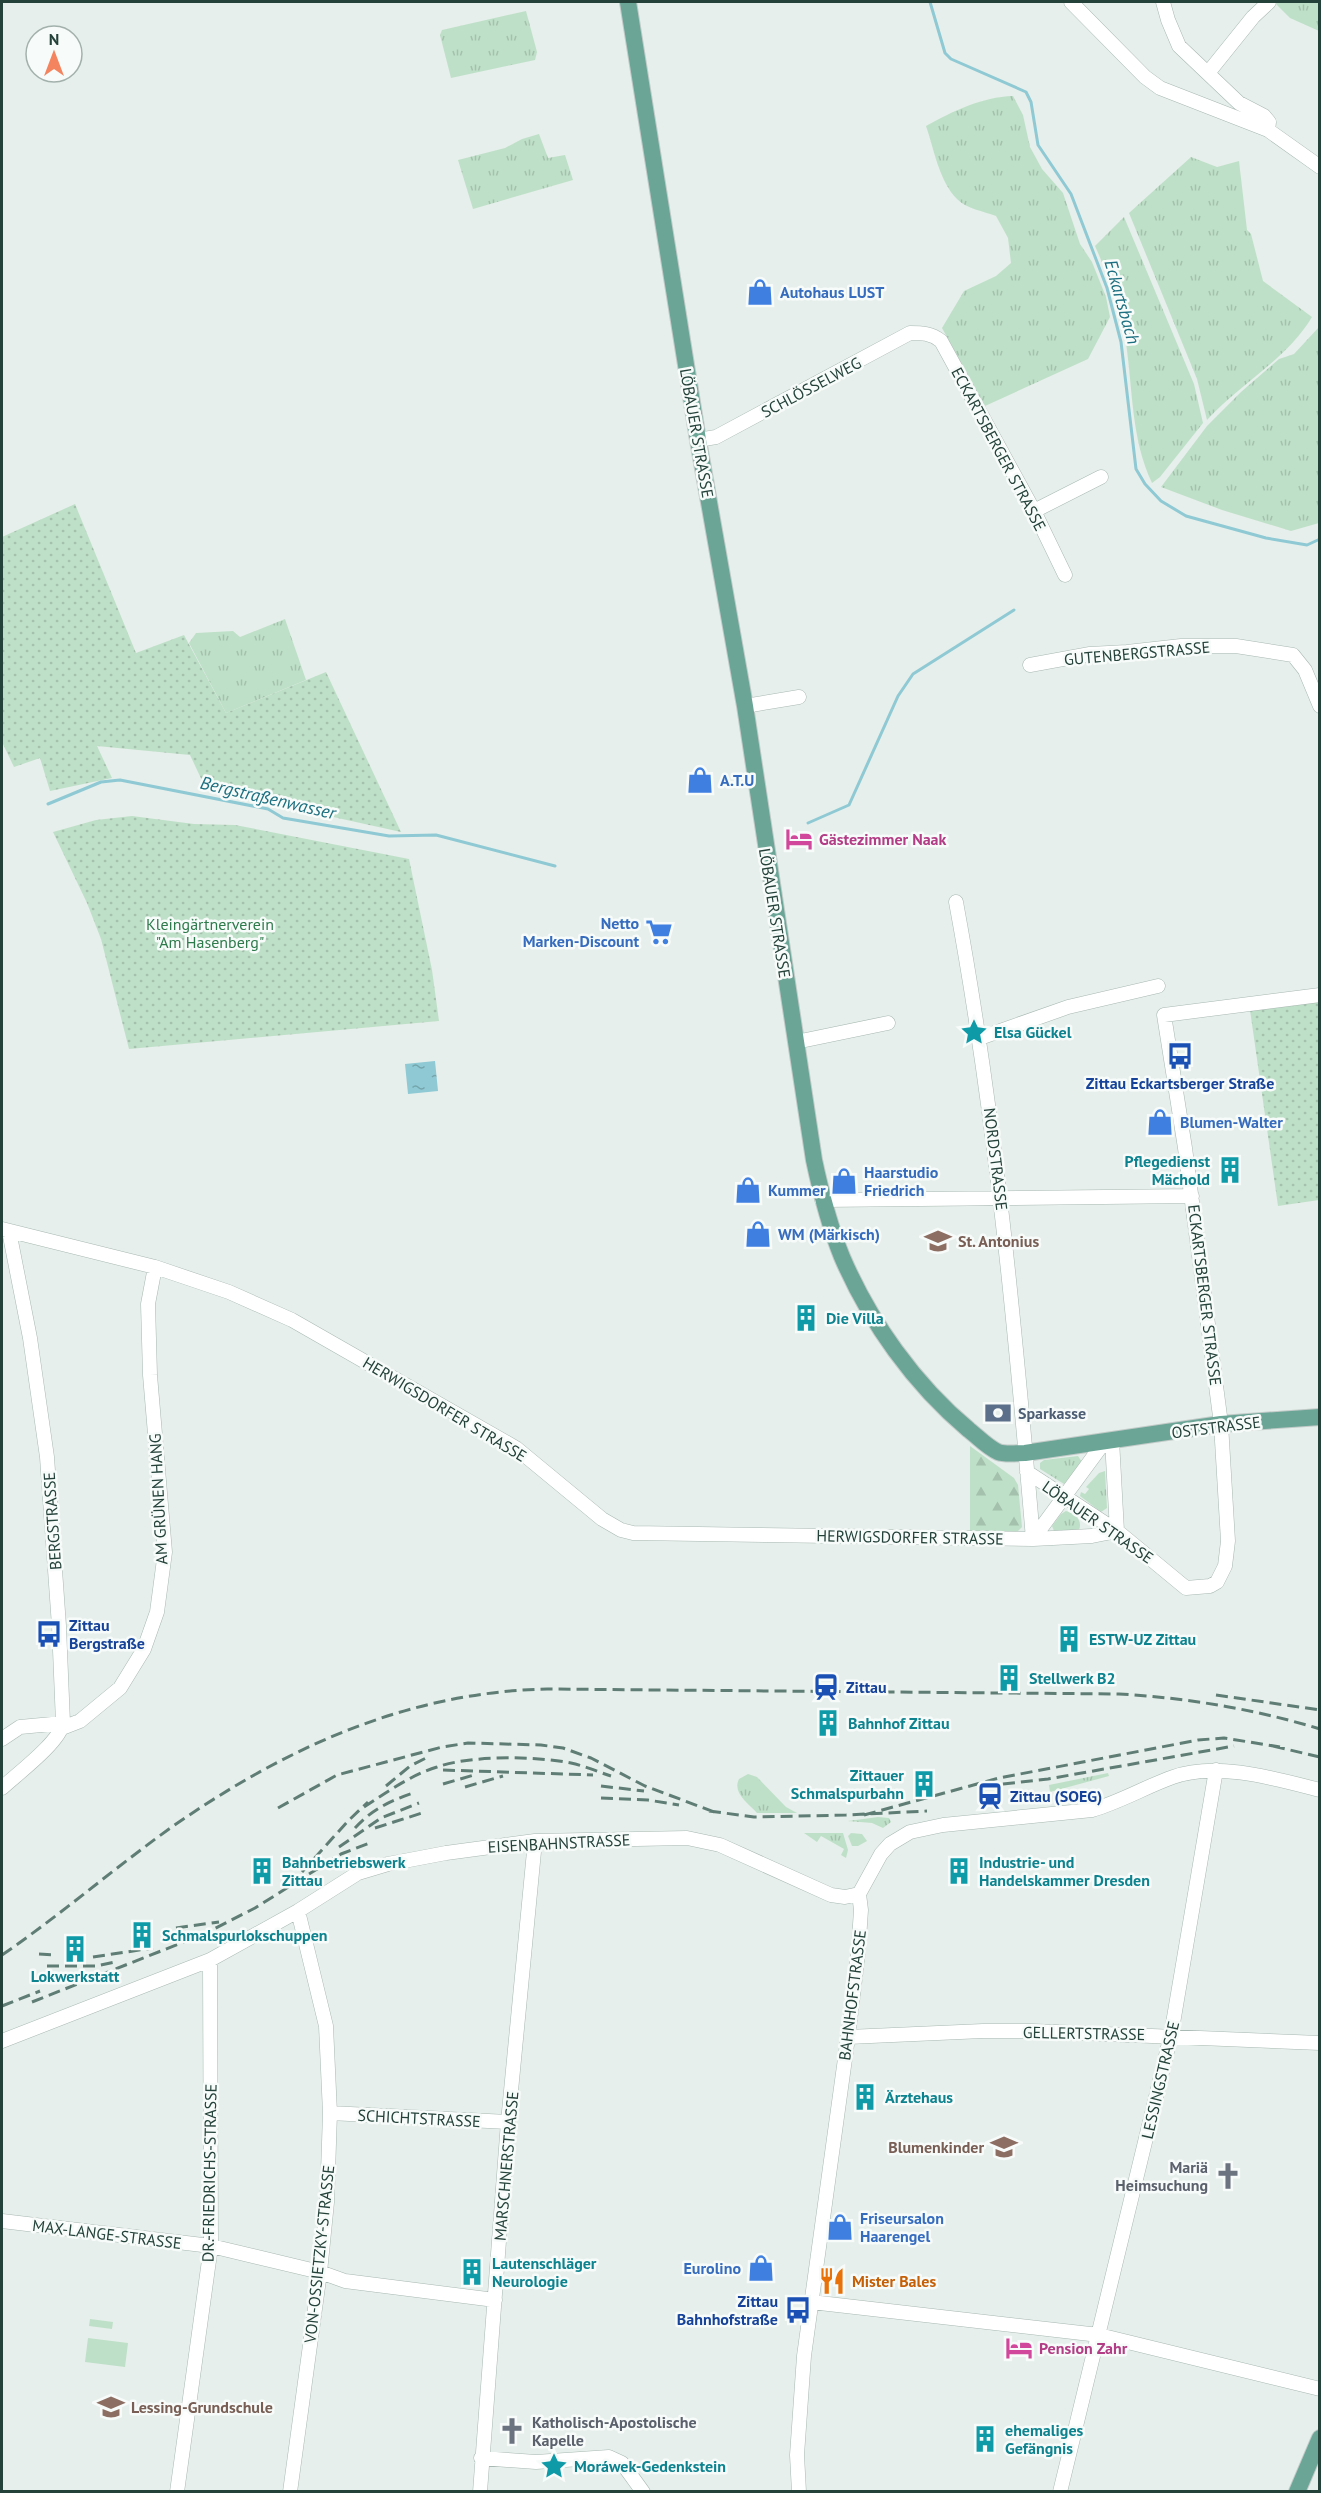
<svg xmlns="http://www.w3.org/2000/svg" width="1321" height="2493" viewBox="0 0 1321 2493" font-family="'PT Sans',sans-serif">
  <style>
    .grass { fill: url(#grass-tufts) }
    .forest { fill: url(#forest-firs) }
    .park { fill: url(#park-dots) }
    .pitch { fill: #bfe0c8 }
    .water { fill: url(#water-ripples) }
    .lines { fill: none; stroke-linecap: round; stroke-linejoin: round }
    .stream { stroke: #8ec9d4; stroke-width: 3 }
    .minor-casing { stroke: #a8b8b2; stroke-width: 15 }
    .major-casing { stroke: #c2cac8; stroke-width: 18 }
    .minor { stroke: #fff; stroke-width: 14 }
    .major { stroke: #6aa596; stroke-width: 16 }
    .rail { stroke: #5f7d75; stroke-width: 3; stroke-dasharray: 12 6; stroke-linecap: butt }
    .labels { text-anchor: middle; stroke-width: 5; stroke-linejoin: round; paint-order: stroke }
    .shop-label { font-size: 16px; font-weight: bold; fill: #366cbe; stroke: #f7fbf9; text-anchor: start }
    .street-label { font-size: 16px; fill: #24423a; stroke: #f7fbf9 }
    .hotel-label { font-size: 16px; font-weight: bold; fill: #b23c85; stroke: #f7fbf9; text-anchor: start }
    .park-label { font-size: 16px; fill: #2d7a4b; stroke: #f7fbf9 }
    .culture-label { font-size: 16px; font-weight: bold; fill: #0d838f; stroke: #f7fbf9; text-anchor: start }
    .transit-label { font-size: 16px; font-weight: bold; fill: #164399; stroke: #f7fbf9; text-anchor: start }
    .education-label { font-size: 16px; font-weight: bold; fill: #785e54; stroke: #f7fbf9; text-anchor: start }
    .service-label { font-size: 16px; font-weight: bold; fill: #4e5e75; stroke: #f7fbf9; text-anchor: start }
    .worship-label { font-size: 16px; font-weight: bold; fill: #5b616d; stroke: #f7fbf9; text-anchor: end }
    .food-label { font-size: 16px; font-weight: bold; fill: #c56008; stroke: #f7fbf9; text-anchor: start }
    .water-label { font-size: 18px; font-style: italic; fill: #1c6f80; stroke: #f7fbf9 }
  </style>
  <defs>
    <pattern id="grass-tufts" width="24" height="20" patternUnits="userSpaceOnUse" patternTransform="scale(1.5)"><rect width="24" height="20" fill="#bfe0c8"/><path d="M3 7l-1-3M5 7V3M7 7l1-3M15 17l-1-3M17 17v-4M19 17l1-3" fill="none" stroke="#a4c1ad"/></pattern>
    <pattern id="forest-firs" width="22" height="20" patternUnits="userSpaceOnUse" patternTransform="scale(1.5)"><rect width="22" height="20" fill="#bfe0c8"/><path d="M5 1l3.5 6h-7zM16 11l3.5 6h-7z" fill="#a4c1ad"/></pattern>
    <pattern id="park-dots" width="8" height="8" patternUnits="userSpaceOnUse" patternTransform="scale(1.5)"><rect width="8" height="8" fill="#bfe0c8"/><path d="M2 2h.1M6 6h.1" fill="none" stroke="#a4c1ad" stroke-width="1.8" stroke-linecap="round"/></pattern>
    <pattern id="water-ripples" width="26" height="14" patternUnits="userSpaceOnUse" patternTransform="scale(1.5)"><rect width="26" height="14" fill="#8ec9d4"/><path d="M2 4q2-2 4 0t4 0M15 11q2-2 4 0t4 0" fill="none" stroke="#74a5ad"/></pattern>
  </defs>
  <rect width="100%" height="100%" fill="#e6efeb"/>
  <path class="grass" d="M1278 2H1319V31L1290 18 1276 4Z
    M526 11 537 52 535 60 451 78 440 35 442 30Z
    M1013 96 1023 115 1030 147 1042 169 1063 193 1080 244 1092 262 1106 297 1110 317 1088 359 985 406 942 328 964 291 996 276 1011 263 1008 238 996 216C983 211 967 209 957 199 939 181 934 149 926 126 953 111 982 97 1013 96Z
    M539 134 548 158 565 155 573 180 473 209 458 160 505 148 522 139Z
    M1191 157 1217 167 1239 161 1247 230 1251 234 1263 281 1312 317C1287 359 1240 384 1207 420L1197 379 1129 213Z
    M1124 217 1194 384 1203 423 1160 477 1152 483C1131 438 1133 391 1126 343 1120 308 1109 277 1095 246Z
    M1319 327V523L1291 531 1222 510 1161 487 1207 426 1241 392 1279 359 1294 354Z
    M285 619 306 680 226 713 189 643 196 633 233 631 240 637Z
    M1078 1456 1082 1462 1064 1484 1040 1469V1463L1044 1460Z
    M1105 1471 1107 1508 1101 1512 1080 1496 1081 1492 1085 1494 1089 1489 1086 1487 1099 1473Z
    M1066 1511C1075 1514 1083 1520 1079 1530L1054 1531 1052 1526 1061 1514Z
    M1108 1773 1109 1776 1050 1792 1049 1785Z
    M748 1774 757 1777 786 1807 797 1813H757C748 1803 732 1793 739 1779Z
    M878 1817 889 1818 891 1822 883 1828 872 1823 848 1821Z
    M804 1833H843L848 1850 846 1858 841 1855 844 1849 821 1836 817 1842Z
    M851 1833 862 1834 867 1841 858 1846H852L848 1836Z"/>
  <path class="forest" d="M970 1446 1014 1478 1018 1485 1022 1527 1016 1533 970 1532Z"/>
  <path class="park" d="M75 504 136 653 184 635 226 713 326 672 401 832 206 789 190 755 97 746 112 778 50 791 40 758 14 767 2 742V537Z
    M132 816 194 824 235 825 409 859 432 970 439 1021 129 1049 101 939 87 903 53 832 96 820Z
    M1319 1001V1200L1278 1206 1250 1010Z"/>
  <path class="pitch" d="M90 2319 113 2322 112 2329 89 2326Z
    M88 2338 128 2343 125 2367 85 2362Z"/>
  <path class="water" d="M435 1061 438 1091 408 1094 405 1064Z"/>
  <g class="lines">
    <path class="stream" d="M930 2 945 53 951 59 1026 92 1031 102 1038 145 1071 194 1107 288 1121 342 1136 469 1145 484 1161 501 1186 516 1266 538 1307 545 1320 539
      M48 804 101 782 120 780 268 809 283 818 389 836 436 835 555 866
      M808 823 849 805 898 696 913 674 1014 610"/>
    <defs>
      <path id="minor" d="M1071 2 1145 77 1160 88 1268 130 1320 167
        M1163 2 1168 20 1179 46 1239 103 1264 116 1269 122 1268 130
        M1208 73 1253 17 1269 2
        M698 440 716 437 910 333C922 333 931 333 941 341L1034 511 1065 575
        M1034 511 1101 477
        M1030 665 1090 654 1127 652 1181 646H1236L1293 655 1305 670 1320 706
        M745 706 799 697
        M956 902C995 1113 1015 1325 1033 1539
        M980 1038 1068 1007 1158 986
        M796 1042 888 1023
        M822 1200 1192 1196
        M2 1229 155 1267 229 1292 292 1320 516 1448 602 1519 621 1530 633 1533 1033 1539 1092 1536 1117 1531 1112 1440
        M1027 1472 1117 1531 1186 1588 1210 1586 1217 1582 1225 1566 1228 1541 1221 1424 1185 1148 1164 1015 1320 995
        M1033 1539 1105 1441
        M62 1728 80 1721 120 1688 144 1649 157 1612 165 1552 150 1375 148 1304 155 1267
        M2 1739 20 1727 63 1723
        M2 1788C17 1774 60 1742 63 1723L59 1626 47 1457 30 1338 9 1231
        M848 2037 983 2031H1032L1320 2043
        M2 2041 210 1960 298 1911 358 1873 388 1864 446 1853 535 1841 687 1838 720 1845 831 1895 845 1897 859 1894
        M330 2113 508 2122
        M2 2221 211 2246 320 2272 345 2281 495 2300
        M811 2302 1099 2335 1320 2389
        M481 2458 536 2462 609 2457 622 2463 643 2492
        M177 2492 211 2246 210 1960
        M290 2492 320 2272 327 2202 330 2113 326 2026 298 1911
        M480 2492 508 2122 535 1841
        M799 2492 797 2455 804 2356 848 2037 858 1954 861 1910 859 1894 881 1854 890 1844 910 1832 943 1825 1092 1810C1120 1802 1145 1787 1173 1777 1217 1761 1276 1779 1320 1790
        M1060 2492 1171 2035 1216 1770"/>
      <path id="major" d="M628 2 698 440 745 706 814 1160C821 1193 829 1225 842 1257 870 1322 914 1384 969 1430 978 1437 987 1447 998 1452 1006 1455 1017 1453 1025 1453L1221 1424 1320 1417
        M1297 2492 1320 2438"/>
    </defs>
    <use href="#minor" class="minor-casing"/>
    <use href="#major" class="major-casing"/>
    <use href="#minor" class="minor"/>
    <use href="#major" class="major"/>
    <path class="rail" d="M1216 1695 1320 1710
      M1273 1746 1320 1757
      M443 1770 593 1775
      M443 1784 474 1775
      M1003 1784 1048 1779 1234 1746
      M386 1786 410 1766 430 1756
      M601 1786 644 1791
      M465 1787 503 1776
      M601 1798 648 1800 679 1805
      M364 1807C387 1792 411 1775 437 1767 472 1755 535 1756 571 1763 585 1766 598 1772 611 1776
      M278 1808 337 1775 442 1747 468 1743 541 1745 563 1748 591 1758 645 1786 717 1813
      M709 1811 754 1817 846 1815 927 1811
      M864 1815 999 1778 1198 1740 1224 1738 1280 1747
      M355 1828C372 1809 392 1800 416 1792
      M375 1828 422 1813
      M339 1847 381 1818 419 1803
      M302 1872 348 1821 368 1802
      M176 1928 219 1922
      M39 1954 57 1955
      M2 1955C59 1916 112 1870 169 1829 283 1749 406 1692 547 1689L1119 1694C1188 1698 1254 1709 1320 1729
      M93 1957 153 1948
      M47 1966H96L115 1962
      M32 2002 204 1934 255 1908 341 1854 372 1842
      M2 2006 40 1991"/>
  </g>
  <defs>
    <symbol id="shop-bare" viewBox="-9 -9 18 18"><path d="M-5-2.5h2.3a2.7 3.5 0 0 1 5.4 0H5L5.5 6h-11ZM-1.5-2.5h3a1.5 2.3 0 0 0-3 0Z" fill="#3f7fe0" stroke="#f7fbf9" stroke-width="2.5" paint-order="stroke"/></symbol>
    <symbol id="hotel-bare" viewBox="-9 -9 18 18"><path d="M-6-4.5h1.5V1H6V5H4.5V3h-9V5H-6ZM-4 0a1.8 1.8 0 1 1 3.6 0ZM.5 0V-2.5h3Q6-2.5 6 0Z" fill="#d1479c" stroke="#f7fbf9" stroke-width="2.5" paint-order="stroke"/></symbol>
    <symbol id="supermarket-bare" viewBox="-9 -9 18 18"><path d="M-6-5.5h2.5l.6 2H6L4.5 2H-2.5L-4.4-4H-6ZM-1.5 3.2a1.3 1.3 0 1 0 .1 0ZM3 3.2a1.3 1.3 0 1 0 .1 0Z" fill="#3f7fe0" stroke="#f7fbf9" stroke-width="2.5" paint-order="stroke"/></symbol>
    <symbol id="sight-bare" viewBox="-9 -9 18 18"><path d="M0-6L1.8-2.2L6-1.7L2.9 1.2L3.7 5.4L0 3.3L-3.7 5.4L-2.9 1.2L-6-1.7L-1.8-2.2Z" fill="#0f9aa8" stroke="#f7fbf9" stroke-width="2.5" paint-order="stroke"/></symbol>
    <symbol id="bus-bare" viewBox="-9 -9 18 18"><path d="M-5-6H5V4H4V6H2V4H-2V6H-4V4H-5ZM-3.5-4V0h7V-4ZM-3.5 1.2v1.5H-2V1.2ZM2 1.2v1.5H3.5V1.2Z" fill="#1a4fb4" stroke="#f7fbf9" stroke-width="2.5" paint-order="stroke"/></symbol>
    <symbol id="building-bare" viewBox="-9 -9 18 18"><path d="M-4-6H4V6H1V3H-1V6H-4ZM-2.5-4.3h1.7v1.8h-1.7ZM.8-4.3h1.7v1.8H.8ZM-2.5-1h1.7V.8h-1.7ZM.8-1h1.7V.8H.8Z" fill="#0f9aa8" stroke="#f7fbf9" stroke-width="2.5" paint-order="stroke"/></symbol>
    <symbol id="school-bare" viewBox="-9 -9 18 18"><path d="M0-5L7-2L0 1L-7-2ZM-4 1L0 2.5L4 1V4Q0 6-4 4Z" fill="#8d6e63" stroke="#f7fbf9" stroke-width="2.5" paint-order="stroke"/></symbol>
    <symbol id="bank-bare" viewBox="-9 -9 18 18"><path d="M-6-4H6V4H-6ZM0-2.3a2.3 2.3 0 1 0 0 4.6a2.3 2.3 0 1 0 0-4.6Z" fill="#5c6f8a" stroke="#f7fbf9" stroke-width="2.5" paint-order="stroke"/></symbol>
    <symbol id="station-bare" viewBox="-9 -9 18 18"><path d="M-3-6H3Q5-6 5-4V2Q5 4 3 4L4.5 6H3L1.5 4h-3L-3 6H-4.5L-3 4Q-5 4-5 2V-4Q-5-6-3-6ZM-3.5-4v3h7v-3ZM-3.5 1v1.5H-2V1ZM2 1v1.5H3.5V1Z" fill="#1a4fb4" stroke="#f7fbf9" stroke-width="2.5" paint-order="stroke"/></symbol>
    <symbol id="church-bare" viewBox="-9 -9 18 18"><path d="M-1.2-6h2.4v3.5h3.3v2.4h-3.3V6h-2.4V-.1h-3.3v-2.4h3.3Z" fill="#6b7280" stroke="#f7fbf9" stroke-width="2.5" paint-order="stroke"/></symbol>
    <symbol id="restaurant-bare" viewBox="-9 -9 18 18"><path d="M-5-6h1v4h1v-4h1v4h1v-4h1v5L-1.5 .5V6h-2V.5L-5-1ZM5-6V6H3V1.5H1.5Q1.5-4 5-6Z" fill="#e8710a" stroke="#f7fbf9" stroke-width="2.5" paint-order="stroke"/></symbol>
  </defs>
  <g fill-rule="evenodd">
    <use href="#shop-bare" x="741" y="273" width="38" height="38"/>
    <use href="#shop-bare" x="681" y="761" width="38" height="38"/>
    <use href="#hotel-bare" x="780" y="820" width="38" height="38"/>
    <use href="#supermarket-bare" x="640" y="913" width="38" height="38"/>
    <use href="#sight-bare" x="955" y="1013" width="38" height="38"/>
    <use href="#bus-bare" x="1161" y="1037" width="38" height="38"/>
    <use href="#shop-bare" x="1141" y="1103" width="38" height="38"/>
    <use href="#building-bare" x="1211" y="1151" width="38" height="38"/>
    <use href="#shop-bare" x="825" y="1162" width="38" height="38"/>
    <use href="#shop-bare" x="729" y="1171" width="38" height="38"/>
    <use href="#shop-bare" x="739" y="1215" width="38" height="38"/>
    <use href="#school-bare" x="919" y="1222" width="38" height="38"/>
    <use href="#building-bare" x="787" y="1299" width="38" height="38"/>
    <use href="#bank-bare" x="979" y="1394" width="38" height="38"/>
    <use href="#bus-bare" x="30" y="1615" width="38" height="38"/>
    <use href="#building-bare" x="1050" y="1620" width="38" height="38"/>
    <use href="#building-bare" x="990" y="1659" width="38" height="38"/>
    <use href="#station-bare" x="807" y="1668" width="38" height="38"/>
    <use href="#building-bare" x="809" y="1704" width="38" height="38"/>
    <use href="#building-bare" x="905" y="1765" width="38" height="38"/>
    <use href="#station-bare" x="971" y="1777" width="38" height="38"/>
    <use href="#building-bare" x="243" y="1852" width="38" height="38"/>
    <use href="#building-bare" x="940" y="1852" width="38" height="38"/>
    <use href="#building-bare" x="123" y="1916" width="38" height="38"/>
    <use href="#building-bare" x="56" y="1930" width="38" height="38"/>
    <use href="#building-bare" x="846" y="2078" width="38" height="38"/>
    <use href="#school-bare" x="985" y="2128" width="38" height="38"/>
    <use href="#church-bare" x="1209" y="2157" width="38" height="38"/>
    <use href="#shop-bare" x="821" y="2208" width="38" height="38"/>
    <use href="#shop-bare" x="742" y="2249" width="38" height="38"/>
    <use href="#building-bare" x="453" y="2253" width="38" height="38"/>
    <use href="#restaurant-bare" x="813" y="2262" width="38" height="38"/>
    <use href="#bus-bare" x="779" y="2291" width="38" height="38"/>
    <use href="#hotel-bare" x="1000" y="2329" width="38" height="38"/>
    <use href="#school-bare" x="92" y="2388" width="38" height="38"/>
    <use href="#church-bare" x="493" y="2412" width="38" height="38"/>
    <use href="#building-bare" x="966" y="2420" width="38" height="38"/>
    <use href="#sight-bare" x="535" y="2447" width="38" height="38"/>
  </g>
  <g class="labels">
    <g class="shop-label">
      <text x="780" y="298">Autohaus LUST</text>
      <text x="720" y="786">A.T.U</text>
      <text x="639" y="929" text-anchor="end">Netto<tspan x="639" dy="18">Marken-Discount</tspan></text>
      <text x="1180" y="1128">Blumen-Walter</text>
      <text x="864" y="1178">Haarstudio<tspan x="864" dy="18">Friedrich</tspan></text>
      <text x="768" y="1196">Kummer</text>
      <text x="778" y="1240">WM (Märkisch)</text>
      <text x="860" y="2224">Friseursalon<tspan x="860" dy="18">Haarengel</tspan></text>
      <text x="741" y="2274" text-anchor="end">Eurolino</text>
    </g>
    <g class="street-label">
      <text transform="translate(811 387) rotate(-28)" y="6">SCHLÖSSELWEG</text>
      <text transform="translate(697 433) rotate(80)" y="6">LÖBAUER STRASSE</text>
      <text transform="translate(999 449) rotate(62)" y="6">ECKARTSBERGER STRASSE</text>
      <text transform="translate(1137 653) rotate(-5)" y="6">GUTENBERGSTRASSE</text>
      <text transform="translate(775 913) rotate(81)" y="6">LÖBAUER STRASSE</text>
      <text transform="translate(996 1159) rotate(83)" y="6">NORDSTRASSE</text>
      <text transform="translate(1205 1295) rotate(83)" y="6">ECKARTSBERGER STRASSE</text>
      <text transform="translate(445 1409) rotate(31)" y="6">HERWIGSDORFER STRASSE</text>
      <text transform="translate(1216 1427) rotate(-7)" y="6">OSTSTRASSE</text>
      <text transform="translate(158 1499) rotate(-93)" y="6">AM GRÜNEN HANG</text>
      <text transform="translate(52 1521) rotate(-94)" y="6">BERGSTRASSE</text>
      <text transform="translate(1098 1522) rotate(35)" y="6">LÖBAUER STRASSE</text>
      <text transform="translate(910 1537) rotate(1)" y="6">HERWIGSDORFER STRASSE</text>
      <text transform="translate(559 1843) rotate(-3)" y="6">EISENBAHNSTRASSE</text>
      <text transform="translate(852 1995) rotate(-83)" y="6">BAHNHOFSTRASSE</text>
      <text transform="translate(1084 2033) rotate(1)" y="6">GELLERTSTRASSE</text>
      <text transform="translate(1160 2080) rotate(-77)" y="6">LESSINGSTRASSE</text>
      <text transform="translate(419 2118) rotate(3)" y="6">SCHICHTSTRASSE</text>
      <text transform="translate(506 2166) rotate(-85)" y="6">MARSCHNERSTRASSE</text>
      <text transform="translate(209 2173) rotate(-89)" y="6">DR.-FRIEDRICHS-STRASSE</text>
      <text transform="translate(107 2234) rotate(7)" y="6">MAX-LANGE-STRASSE</text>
      <text transform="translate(319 2254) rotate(-84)" y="6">VON-OSSIETZKY-STRASSE</text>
    </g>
    <g class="hotel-label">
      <text x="819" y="845">Gästezimmer Naak</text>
      <text x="1039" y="2354">Pension Zahr</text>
    </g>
    <g class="park-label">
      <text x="210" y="930">Kleingärtnerverein<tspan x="210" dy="18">"Am Hasenberg"</tspan></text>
    </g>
    <g class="culture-label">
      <text x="994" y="1038">Elsa Gückel</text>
      <text x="1210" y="1167" text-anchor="end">Pflegedienst<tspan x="1210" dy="18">Mächold</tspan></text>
      <text x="826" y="1324">Die Villa</text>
      <text x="1089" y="1645">ESTW-UZ Zittau</text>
      <text x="1029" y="1684">Stellwerk B2</text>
      <text x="848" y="1729">Bahnhof Zittau</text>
      <text x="904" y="1781" text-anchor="end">Zittauer<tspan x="904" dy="18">Schmalspurbahn</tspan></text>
      <text x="282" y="1868">Bahnbetriebswerk<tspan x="282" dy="18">Zittau</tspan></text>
      <text x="979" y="1868">Industrie- und<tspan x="979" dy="18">Handelskammer Dresden</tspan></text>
      <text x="162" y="1941">Schmalspurlokschuppen</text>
      <text x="75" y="1982" text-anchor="middle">Lokwerkstatt</text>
      <text x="885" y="2103">Ärztehaus</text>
      <text x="492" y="2269">Lautenschläger<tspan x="492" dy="18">Neurologie</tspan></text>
      <text x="1005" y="2436">ehemaliges<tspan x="1005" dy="18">Gefängnis</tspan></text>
      <text x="574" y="2472">Moráwek-Gedenkstein</text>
    </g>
    <g class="transit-label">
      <text x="1180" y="1089" text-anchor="middle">Zittau Eckartsberger Straße</text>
      <text x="69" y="1631">Zittau<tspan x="69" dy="18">Bergstraße</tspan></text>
      <text x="846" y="1693">Zittau</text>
      <text x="1010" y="1802">Zittau (SOEG)</text>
      <text x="778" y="2307" text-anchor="end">Zittau<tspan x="778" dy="18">Bahnhofstraße</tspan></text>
    </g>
    <g class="education-label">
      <text x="958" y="1247">St. Antonius</text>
      <text x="984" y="2153" text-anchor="end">Blumenkinder</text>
      <text x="131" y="2413">Lessing-Grundschule</text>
    </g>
    <g class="service-label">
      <text x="1018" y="1419">Sparkasse</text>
    </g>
    <g class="worship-label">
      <text x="1208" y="2173">Mariä<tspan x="1208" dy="18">Heimsuchung</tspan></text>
      <text x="532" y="2428" text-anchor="start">Katholisch-Apostolische<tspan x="532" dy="18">Kapelle</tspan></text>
    </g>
    <g class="food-label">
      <text x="852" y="2287">Mister Bales</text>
    </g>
    <g class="water-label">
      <text transform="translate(1122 302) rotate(74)" y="6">Eckartsbach</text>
      <text transform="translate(268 798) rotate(13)" y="6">Bergstraßenwasser</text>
    </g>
  </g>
  <rect width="1321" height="2493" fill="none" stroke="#24423a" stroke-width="6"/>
  <g transform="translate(54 54)"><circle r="28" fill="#f7fbf9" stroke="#a3b1ad" stroke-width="1.5"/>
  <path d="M0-4.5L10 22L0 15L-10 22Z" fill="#f4845f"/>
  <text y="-9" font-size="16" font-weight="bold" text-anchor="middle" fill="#24423a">N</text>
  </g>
</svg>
